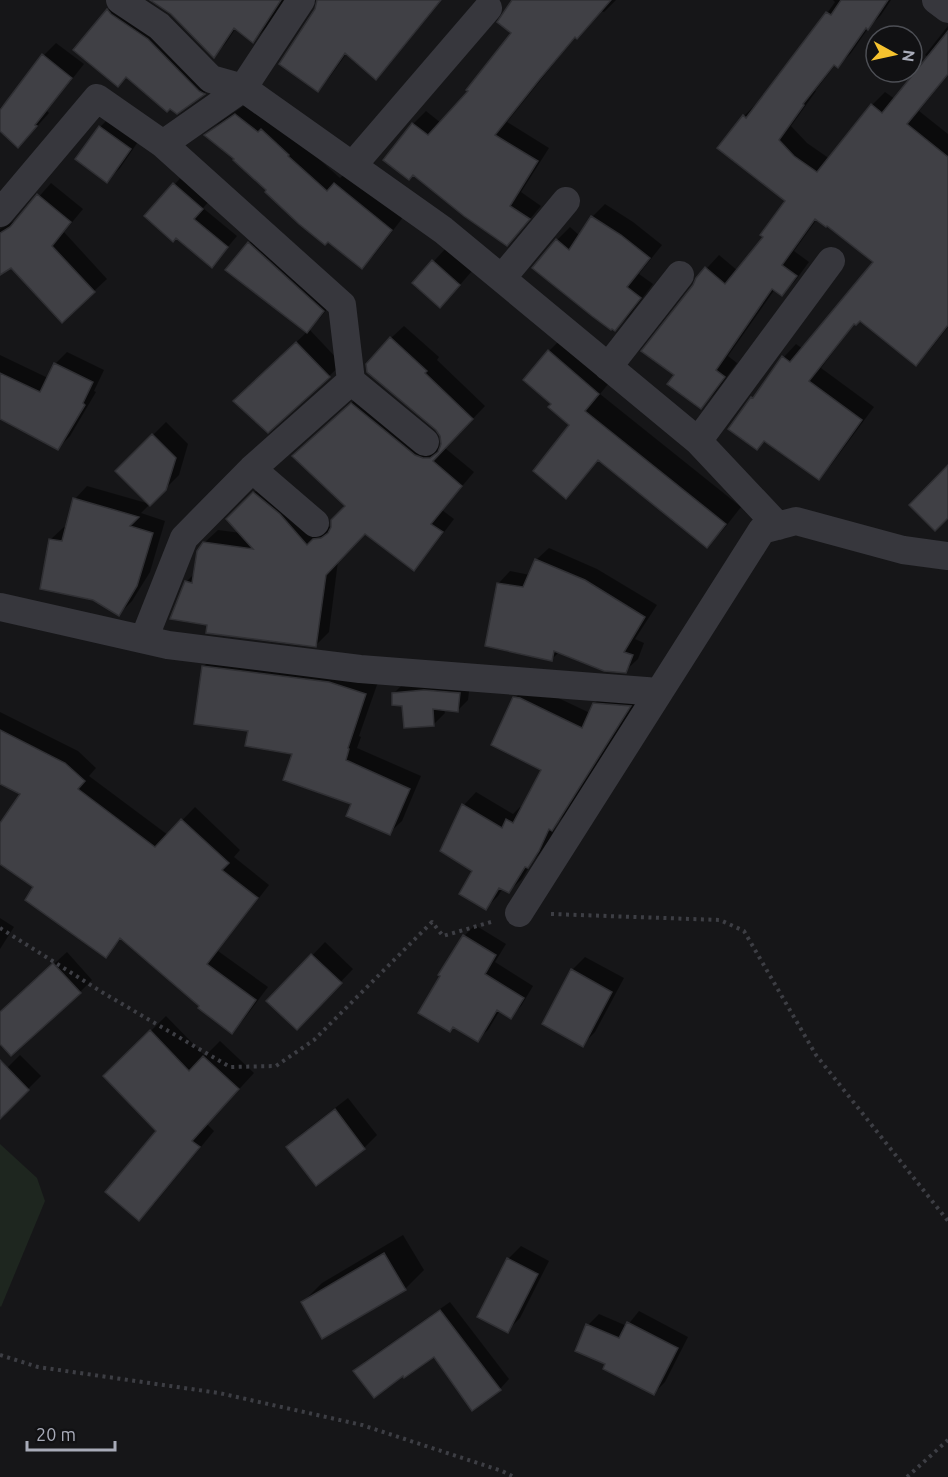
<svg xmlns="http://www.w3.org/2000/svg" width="948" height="1477" viewBox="0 0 948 1477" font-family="Ubuntu,sans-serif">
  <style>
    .green { fill: #1e261f }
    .shadow { fill: #0007 }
    .building { fill: #404045; stroke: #303034; stroke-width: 1.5 }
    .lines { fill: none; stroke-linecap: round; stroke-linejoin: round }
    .path { stroke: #3d3e44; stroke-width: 4; stroke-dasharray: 3 4.5; stroke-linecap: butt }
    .street { stroke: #37373d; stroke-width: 28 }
  </style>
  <rect width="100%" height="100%" fill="#161618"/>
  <path class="green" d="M0 1144 37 1178 45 1201 1 1307 0 1306Z"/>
  <path class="shadow" d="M119 0 216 82 204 93 177 112 170 107 108 10Z
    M152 0H284L266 28 253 41 236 28 226 43 214 56 169 11Z
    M319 0H442L388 66 376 78 347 53 329 78 318 90 316 10Z
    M514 0H616L604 12 601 11 576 36 507 122 549 148 521 192 541 206 520 231 507 244 413 174 385 160 413 124 426 111 441 123 470 91 513 32Z
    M833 0H891L881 15 869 27 851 53 838 66 836 64 815 91H816L791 126 807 143 830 159 872 105 885 92 895 99 929 57 925 55 948 26V75L919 111 948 134V327L929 351 916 364 860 319 855 323 821 368 874 407 831 465 818 478 765 440 730 428 752 398 763 387 784 357 796 344 803 349 875 262 817 219 794 251 809 262 795 281 782 294 775 289 728 356 737 363 714 394 701 407 676 375 694 286 697 279 719 255 738 271 765 237 787 201 744 116 757 103 758 104 814 32 835 2Z
    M56 43 84 64 47 111 49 113 31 133 0 129V108L18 89 44 55Z
    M249 102 300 142 340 178 348 171 404 216 375 254 362 267 268 190 237 158 207 135 219 123Z
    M113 114 142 136 120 168 107 181 100 127Z
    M185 173 212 198 203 208 237 236 212 266 177 237 146 216Z
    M51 183 83 209 64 232 107 279 94 291 12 267 0 273V229L21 217Z
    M605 204 633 222 662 245 639 274 653 284 628 317 615 329 557 240 570 227 580 236 592 217Z
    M261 231 336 298 320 318 309 329 342 364 329 376 248 388 308 331 228 270 249 243Z
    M446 248 472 271 453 293 414 283Z
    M404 326 439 357 437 360 485 406 445 448 474 472 442 510 454 519 426 556 414 569 365 532 338 561 329 632 316 645 209 624 186 582 195 573 204 543 218 530 241 533 228 519 267 480 327 527 333 526 347 506 307 443 365 391 436 446 443 445 442 435 391 338Z
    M565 335 614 377 600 394 741 507 723 530 707 546 600 459 582 480 566 497 572 425 553 404 525 380 549 351Z
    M67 352 104 370 94 391 96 392 70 436 58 448 0 417V355L48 378 55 364Z
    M166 422 188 444 179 475 150 504 117 471Z
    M87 486 150 504 141 513 165 521 150 572 132 601 119 614 51 539 64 527H67L75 499Z
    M549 548 597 569 657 605 635 639 644 643 638 659 625 671 559 652 552 659 498 584 510 571 530 575 536 560Z
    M216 654 378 682 359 736 361 737 357 748 421 776 402 821 389 833 294 753 250 730 203 667Z
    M405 682 470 683 468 700 457 711 444 709 445 713 434 724 394 693Z
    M528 685 533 686 590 713 594 704 607 691 642 694 564 816 558 822 551 837 540 853 532 862 522 879 509 891 503 888 498 896 485 909 474 871 442 850 464 805 476 792 513 814 520 807 522 808 543 769 515 698Z
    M0 712 78 751 96 768 89 776 168 835 195 807 240 850 234 857 269 885 218 951 268 987 244 1019 232 1032 122 938 106 956 35 887 0 862V825L23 793 0 782Z
    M0 918 14 927 0 949Z
    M475 925 506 944 495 962 533 986 521 1006 510 1017 500 1010 488 1030 477 1040 454 1026 450 1030 464 936Z
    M325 942 353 969 309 1015 269 1001Z
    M67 952 92 980 80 992 0 1042V1013Z
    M585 957 624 978 595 1032 582 1045 572 970Z
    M166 1016 205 1056 220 1041 254 1073 207 1124 214 1131 155 1203 139 1219 158 1131 105 1076Z
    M20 1055 41 1076 0 1117V1075Z
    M348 1098 377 1135 364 1148 288 1147 301 1134Z
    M403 1235 424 1270 405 1289 303 1302 322 1283Z
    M521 1246 549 1261 520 1318 507 1331 508 1259Z
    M450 1302 509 1379 500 1389 434 1355 355 1372 364 1362Z
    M639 1311 688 1337 665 1382 654 1393 607 1364 588 1325 599 1314 627 1326Z"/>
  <path class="building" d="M150 0H281L253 43 234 28 214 58 171 14Z
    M317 0H441L376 80 345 53 318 92 279 64 315 9Z
    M512 0H611L577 39 575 37 539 80 495 135 538 161 510 206 530 219 507 246 464 216 413 175 409 180 383 160 412 123 428 135 468 91 466 90 511 33 497 22Z
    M841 0H888L868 30 866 28 838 68 834 65 803 104 804 105 779 140 794 156 817 172 871 104 882 113 948 31V74L907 124 948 157V325L916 366 860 321 856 325 854 324 809 381 862 420 819 480 764 441 757 450 728 429 751 397 753 398 782 356 790 362 873 262 827 226 826 227 815 219 782 265 797 276 782 296 772 289 716 370 725 377 701 409 667 384 674 375 641 351 693 285 696 278 705 267 725 284 763 237 760 235 785 201 717 148 743 115 746 118 826 12 831 15Z
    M107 9 111 14 148 39 199 91 205 94 177 114 170 109 167 112 126 77 118 87 73 50Z
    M42 54 72 78 35 125 37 126 18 148 0 131V110Z
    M235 114 258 132 261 129 289 155 288 156 327 191 334 183 392 230 362 269 328 242 325 245 299 224 265 192 266 190 233 160 234 159 204 135Z
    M99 126 131 149 107 183 75 159Z
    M173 183 203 209 194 219 228 247 212 268 176 238 173 242 144 216Z
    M37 194 71 222 52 246 95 292 62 323 11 268 0 275V233L10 227Z
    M591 216 621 235 650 258 627 287 641 298 615 331 612 329 611 330 592 316 532 268 556 239 569 250Z
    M248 242 324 311 307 333 225 270Z
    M432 260 460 285 440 308 412 283Z
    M390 337 427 371 425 373 473 419 433 461 462 486 431 524 443 532 414 571 365 534 326 575 316 647 206 633 207 625 170 619 185 581 192 583 197 551 203 542 253 549 226 519 253 492 280 514 307 545 313 539 321 538 328 533 331 527V520L345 506 292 456 351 403 415 455 423 458H430L438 452 441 444 440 436 436 430 367 372 366 364Z
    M296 342 330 377 268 433 233 401Z
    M548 350 599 394 585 411 726 524 707 548 598 460 566 499 533 471 569 425 548 407 551 404 523 380Z
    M54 363 93 382 83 403 85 405 58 450 0 419V373L40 392Z
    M152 434 176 458 166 490 150 506 115 471Z
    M948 465V518L935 531 909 505Z
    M73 498 139 517 130 526 153 533 137 586 119 616 93 600 40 589 49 539 62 541Z
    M535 559 585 580 645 617 624 652 633 655 626 673 604 671 554 651 552 661 485 646 497 583 523 587Z
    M202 666 329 682 366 694 348 748 349 749 346 760 410 789 390 835 346 816 351 804 283 780 292 754 245 746 248 731 194 724Z
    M424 690 460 693 458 712 433 709 434 726 404 728 402 706 392 705V693Z
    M513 697 520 698 582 728 593 703 631 706 552 831 549 829 539 851 528 868 525 867 509 893 499 888 486 910 459 894 472 871 440 851 462 804 502 828 506 819 513 823 541 770 491 745Z
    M0 730 65 763 85 781 78 789 155 847 181 819 229 863 222 870 258 898 207 964 256 1000 232 1034 198 1008 199 1006 120 938 106 958 25 900 33 887 0 864V823L20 794 0 784Z
    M463 935 496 955 485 974 524 998 511 1019 497 1010 478 1042 453 1027 450 1032 418 1013 440 976 438 975Z
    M311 954 342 983 297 1030 266 1001Z
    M53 963 81 993 11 1056 0 1044V1012Z
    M571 969 612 992 583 1047 542 1024Z
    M150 1030 189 1071 203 1056 239 1089 192 1141 200 1147 139 1221 105 1192 156 1131 103 1076Z
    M0 1060 29 1090 0 1119Z
    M335 1109 365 1149 316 1186 286 1147Z
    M384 1253 406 1290 322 1339 301 1302Z
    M507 1258 538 1274 508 1333 477 1317Z
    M440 1310 501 1390 472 1411 434 1357 404 1378 403 1376 374 1398 353 1371Z
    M627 1322 678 1348 654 1395 603 1369 605 1364 575 1351 586 1324 619 1338Z"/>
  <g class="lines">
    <path class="path" d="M551 914 720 920 744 931 816 1055 948 1221
      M0 928 105 994 230 1067 276 1066 314 1040 432 922 443 936 491 922
      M0 1355 38 1367 219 1393 362 1425 502 1471 514 1477
      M907 1477 948 1440"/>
    <path class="street" d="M120 0 159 26 211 79 243 88 443 230 698 441 778 526
      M936 0 948 9
      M163 144 243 88 301 0
      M353 165 488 8
      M0 213 97 98 163 144 342 305 351 381 425 442
      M502 278 566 201
      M608 367 680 275
      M698 441 831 261
      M252 469 315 523
      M0 607 168 645 360 669 659 692
      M144 639 184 538 252 469 351 381
      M519 913 762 530 796 521 903 550 948 556"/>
  </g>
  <g transform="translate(894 54) rotate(98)"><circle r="28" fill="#111113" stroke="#4d4f55" stroke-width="1.5"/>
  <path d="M0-4.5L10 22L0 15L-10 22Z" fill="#f6c32f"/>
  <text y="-9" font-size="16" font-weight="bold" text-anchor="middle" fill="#a8abb8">N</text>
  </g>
  <path d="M27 1441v9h88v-9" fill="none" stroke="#a8abb8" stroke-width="3"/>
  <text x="36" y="1441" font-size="18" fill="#a8abb8" stroke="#111113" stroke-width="4.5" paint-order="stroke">20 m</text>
</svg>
